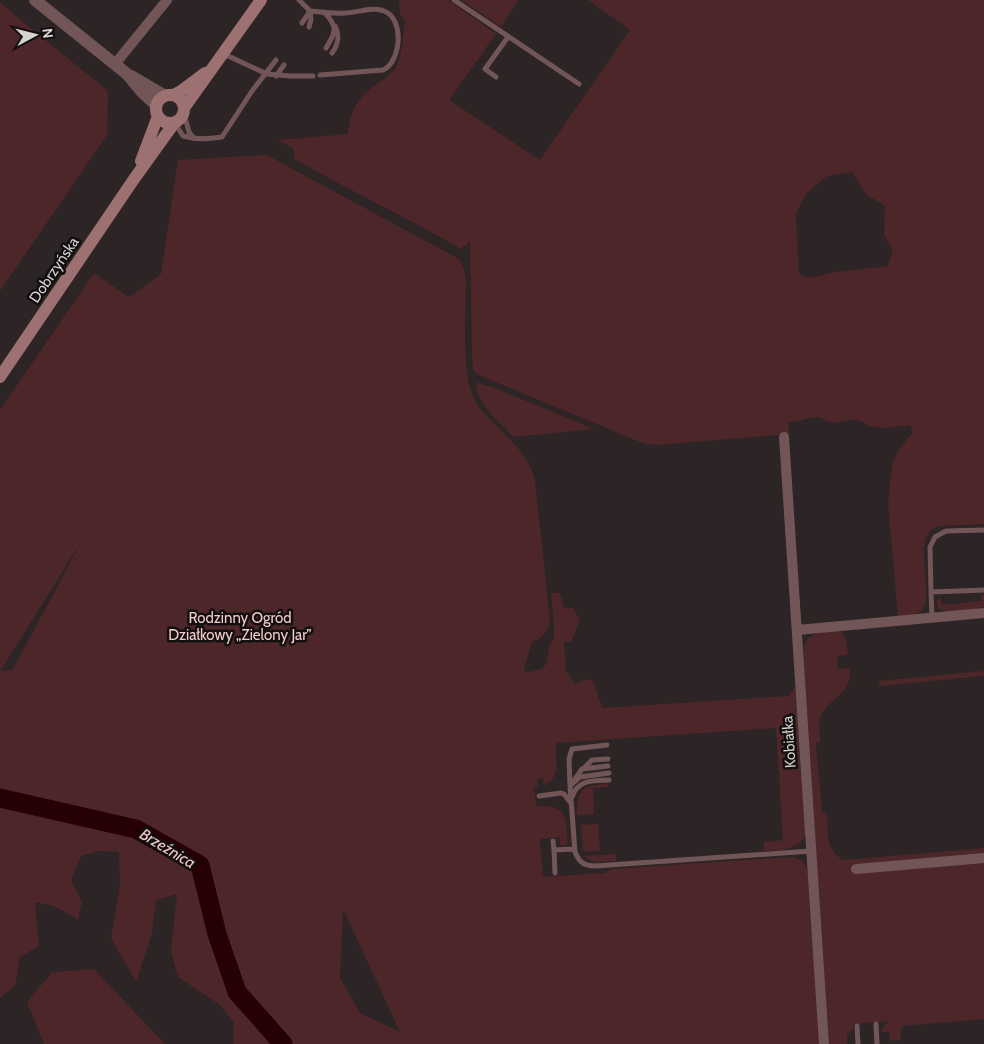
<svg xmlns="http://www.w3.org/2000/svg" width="984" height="1044" viewBox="0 0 984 1044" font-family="Cabin,sans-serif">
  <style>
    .green { fill: #4d2629; fill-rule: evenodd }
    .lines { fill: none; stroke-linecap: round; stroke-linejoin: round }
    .river { stroke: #250005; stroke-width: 19 }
    .service { stroke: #725657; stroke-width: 5 }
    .minor { stroke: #725657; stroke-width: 10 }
    .tertiary { stroke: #725657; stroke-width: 12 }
    .secondary { stroke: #9d7071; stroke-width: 12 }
    .labels { text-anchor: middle; stroke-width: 5; stroke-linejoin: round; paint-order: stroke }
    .street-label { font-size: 15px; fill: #d8d3d3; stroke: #120f0f }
    .park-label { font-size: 15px; fill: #f3cacb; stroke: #120f0f }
    .water-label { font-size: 16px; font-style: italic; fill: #f2cacb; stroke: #120f0f }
  </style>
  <rect width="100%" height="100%" fill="#2c2425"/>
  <path class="green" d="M399 0H448L496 34 449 100 540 160 630 30 588 0H984V524L940 526C908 533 936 589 922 611L915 615 898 616 888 503 892 464 899 449 912 433 911 425 884 428 868 426C852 409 836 432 820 417 809 417 799 422 788 422L789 434 658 445 645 444 476 374 473 369 472 356 470 241 461 249C406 217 349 190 294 159V149L278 140 348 134C351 104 359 98 382 80 387 76 393 72 396 67 402 56 403 33 405 21L400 15ZM852 172 866 194 885 206 884 235 893 250 888 266 837 272 808 278 799 274 796 213 807 193 827 176Z
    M462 0H518L501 27Z
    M0 3 108 91 107 135 0 291Z
    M267 155 459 259 464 269 466 281C466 312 461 372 474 398 478 408 486 415 493 422 510 439 529 456 535 480L550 621C549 632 542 638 532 642L525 666 524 667 525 673 542 669 546 664 550 644 554 639V626L551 593H560L564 608H573L580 620 571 642 564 641 566 671 575 684 584 679 593 681 602 708 789 696 794 688 796 687 806 834C797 851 782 850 764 851V842L783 840 776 728 556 743C555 759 562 777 544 785L543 778 537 779 538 786 534 787 537 807C555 805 566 809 567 829 567 834 568 840 567 845H560V837L540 839 543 877 604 873 612 869 777 858 793 857 803 861 808 870 820 1044H233L234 1023 220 1005 178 977 171 951 177 894 156 900 152 933 136 982 111 938 120 885 119 852 99 851 81 856 71 880 82 902 78 920 56 907 35 902 39 946 20 957 15 986 0 998V410L94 273 129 297 161 274 178 160ZM81 542 13 669 2 671 1 670ZM343 911H344L400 1032 360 1013 340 978Z
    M476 383H479L495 388 594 429 514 437C499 422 478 406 476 383Z
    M981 594 984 595V606C978 610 949 614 942 610 937 608 937 605 937 600L941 598 942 605 982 601Z
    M838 630C848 634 847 645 848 655L837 656 838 669 850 668C852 697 828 697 820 718 818 726 820 734 820 742L816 743 822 813H827C828 830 825 852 844 860L984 848V853L852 865 853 872 984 861V1019L902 1026 900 1040 890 1041 889 1032H881L882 1029 888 1021 854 1024 852 1030 847 1035V1044H829L803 655C804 632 819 633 838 630Z
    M984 671V676L879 686V681Z
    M608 784V787L593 788 594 814 577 815C576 789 583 785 608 784Z
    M598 824 600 851 585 852 583 850 581 825Z
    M616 854V861L594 862 583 856Z
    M94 969 165 1044H44L27 1002 52 972Z"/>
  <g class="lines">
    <path class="river" d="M0 798 136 829 200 865 217 934 237 992 283 1044"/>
    <path class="service" d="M299 0 310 11 302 23
      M454 0 579 84
      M325 13C338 27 336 32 326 48
      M309 27 311 20 310 11C321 12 333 14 345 13 357 13 373 6 384 11 405 19 401 62 383 70L320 75
      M332 53C338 45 340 35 335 26
      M224 54 267 74 290 76H313
      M276 76 284 65
      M496 77 485 69 508 37
      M184 114 189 132 194 138
      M175 123 183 136C197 140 208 139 222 137L252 91 276 60
      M931 592 930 547 935 537 946 531 984 530
      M932 618 931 592 984 590
      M584 768 592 760 608 759
      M609 773 580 777 570 786 575 852C579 862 584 866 595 866L811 851
      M575 779 582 769 608 766
      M570 786 569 759 572 749 607 745
      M539 796 561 793 564 794 570 802
      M572 797C578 779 593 781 609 780
      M553 841 554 850
      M555 873 554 850 574 849
      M876 1024 877 1044
      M857 1026 858 1044"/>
    <path class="minor" d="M115 64 167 0
      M784 437 824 1044
      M797 630 984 613
      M856 869 984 858"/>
    <path class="tertiary" d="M35 0 127 74 141 91 156 105
      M131 76 165 96"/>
    <path class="secondary" d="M156 109a14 14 0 1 1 28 0a14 14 0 1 1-28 0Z
      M173 95 181 91 205 73
      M184 108 261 0
      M141 161 158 116
      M0 377 134 179 175 122"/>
  </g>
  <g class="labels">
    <g class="street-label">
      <text transform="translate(54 270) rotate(-56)" y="5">Dobrzyńska</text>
      <text transform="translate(789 742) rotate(-94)" y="5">Kobiałka</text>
    </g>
    <g class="park-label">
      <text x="240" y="623">Rodzinny Ogród<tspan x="240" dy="17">Działkowy „Zielony Jar”</tspan></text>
    </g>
    <g class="water-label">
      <text transform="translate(168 848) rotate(31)" y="6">Brzeźnica</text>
    </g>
  </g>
  <g transform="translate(35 35) rotate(83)" stroke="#120f0f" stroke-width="4" paint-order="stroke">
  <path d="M0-4L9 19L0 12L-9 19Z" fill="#d8d3d3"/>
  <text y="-8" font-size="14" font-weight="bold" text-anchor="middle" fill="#d8d3d3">N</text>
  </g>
</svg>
